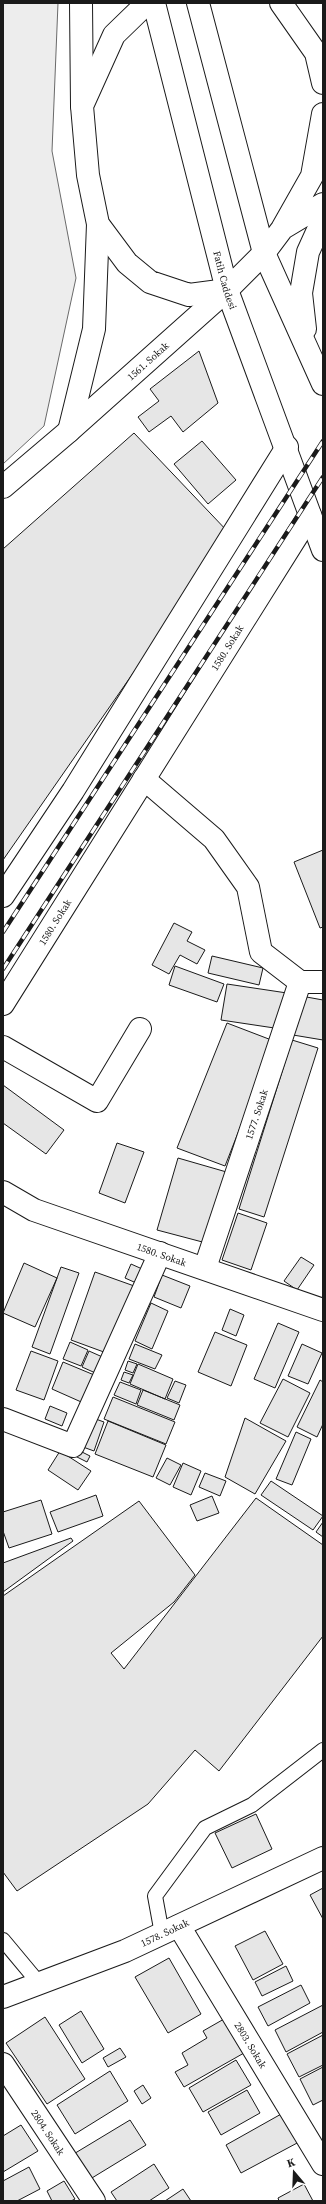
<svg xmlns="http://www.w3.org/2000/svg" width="326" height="2204" viewBox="0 0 326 2204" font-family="'Source Serif 4',serif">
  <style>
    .green { fill: #ededed; stroke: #6a6a6a }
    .building { fill: #e6e6e6; stroke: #1a1a1a }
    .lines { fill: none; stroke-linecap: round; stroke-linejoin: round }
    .service-casing { stroke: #1a1a1a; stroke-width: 16 }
    .minor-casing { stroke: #1a1a1a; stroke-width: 24 }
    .tertiary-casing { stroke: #1a1a1a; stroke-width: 24 }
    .secondary-casing { stroke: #1a1a1a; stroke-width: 24 }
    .primary-casing { stroke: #1a1a1a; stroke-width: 24 }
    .service { stroke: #fff; stroke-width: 14 }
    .minor { stroke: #fff; stroke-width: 22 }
    .tertiary { stroke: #fff; stroke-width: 22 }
    .secondary { stroke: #fff; stroke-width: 22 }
    .primary { stroke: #fff; stroke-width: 22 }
    .rail-casing { stroke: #1a1a1a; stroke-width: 4.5 }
    .rail { stroke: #fff; stroke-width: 3; stroke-dasharray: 9; stroke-linecap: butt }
    .labels { text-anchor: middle; stroke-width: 3; stroke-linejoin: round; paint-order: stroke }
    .street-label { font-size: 10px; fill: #1a1a1a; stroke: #fff }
  </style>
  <rect width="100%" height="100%" fill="#fff"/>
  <path class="green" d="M3 3H58L52 151 76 278 44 426 3 464Z"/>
  <path class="building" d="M199 351 218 403 183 432 171 416 149 432 138 417 159 401 150 389Z
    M134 433 230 534 3 860V549Z
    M202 441 236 480 208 504 174 464Z
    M323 850V927L320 928 294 862Z
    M174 923 192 932 187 941 205 950 197 964 180 955 169 974 152 965Z
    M212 956 263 968 259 985 208 973Z
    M175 966 224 984 217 1002 169 985Z
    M227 984 287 993 281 1029 221 1020Z
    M301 996 323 1000V1040L293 1035Z
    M227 1023 274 1041 225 1166 177 1148Z
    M292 1040 318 1048 264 1217 239 1209Z
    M3 1085 64 1130 46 1154 3 1123Z
    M117 1143 144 1152 125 1203 99 1193Z
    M178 1158 230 1173 210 1244 157 1230Z
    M238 1213 267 1223 251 1270 222 1260Z
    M301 1257 314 1265 297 1290 284 1281Z
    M24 1263 57 1278 35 1327 3 1313Z
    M131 1264 149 1272 143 1286 125 1278Z
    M61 1267 79 1273 50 1354 32 1347Z
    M95 1272 137 1287 112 1355 71 1340Z
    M162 1275 190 1286 181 1308 154 1297Z
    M151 1303 168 1311 152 1349 135 1341Z
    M230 1309 244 1315 236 1336 222 1330Z
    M278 1323 299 1332 275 1388 254 1379Z
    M215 1332 247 1345 231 1386 198 1372Z
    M70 1342 88 1350 81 1366 63 1359Z
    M135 1344 162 1355 155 1369 129 1359Z
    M302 1344 322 1353 308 1384 288 1376Z
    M31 1351 58 1361 44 1400 16 1390Z
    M89 1351 107 1359 100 1375 82 1367Z
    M128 1361 137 1364 133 1373 125 1370Z
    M63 1362 99 1377 88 1405 52 1389Z
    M138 1364 173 1379 165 1399 130 1384Z
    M124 1372 133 1375 129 1383 121 1380Z
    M283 1379 310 1393 288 1437 260 1423Z
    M320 1380 323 1382V1424L317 1437 297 1427Z
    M175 1381 186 1385 179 1403 167 1398Z
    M120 1382 141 1390 136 1404 114 1395Z
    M143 1390 180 1405 174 1420 137 1405Z
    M113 1397 175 1422 166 1444 104 1419Z
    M50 1406 67 1413 62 1426 45 1419Z
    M93 1418 104 1422 94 1451 83 1447Z
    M245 1418 286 1441 255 1494 225 1477Z
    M108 1421 166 1445 153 1477 95 1454Z
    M296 1432 311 1439 292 1485 276 1479Z
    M74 1448 90 1456 87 1462 71 1454Z
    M60 1451 91 1471 78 1490 48 1470Z
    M167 1458 181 1465 170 1485 156 1478Z
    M183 1463 201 1471 191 1495 173 1487Z
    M205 1473 226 1481 220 1496 199 1487Z
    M271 1481 323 1516 313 1530 261 1495Z
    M96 1495 103 1516 58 1532 50 1512Z
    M212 1496 219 1513 197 1521 190 1505Z
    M256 1498 323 1545V1636L219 1771 195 1750 148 1804 17 1891 3 1872V1596L139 1501 195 1575 174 1602 111 1653 124 1669Z
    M41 1500 52 1534 9 1548 3 1531V1512Z
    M323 1522V1537L316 1532Z
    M71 1538 73 1541 3 1592V1563Z
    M256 1814 272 1849 232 1868 215 1833Z
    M323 1888V1919L310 1895Z
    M265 1931 283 1964 253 1980 235 1946Z
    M169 1958 201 2014 168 2033 135 1977Z
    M286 1966 293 1981 262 1996 255 1982Z
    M301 1985 310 2003 268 2026 258 2007Z
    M323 2005V2032L286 2052 275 2030Z
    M81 2011 104 2049 82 2063 59 2025Z
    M45 2017 85 2079 47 2104 6 2043Z
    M224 2019 244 2053 184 2087 175 2072 188 2065 182 2053 207 2038 203 2031Z
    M323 2035V2065L299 2077 287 2054Z
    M120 2048 126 2057 108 2067 103 2058Z
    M236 2060 251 2085 203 2112 189 2088Z
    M323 2067V2100L313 2105 300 2079Z
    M110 2071 128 2101 75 2134 57 2105Z
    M143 2085 151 2098 142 2104 134 2091Z
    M247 2090 260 2113 221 2135 208 2112Z
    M283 2113 299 2142 241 2173 226 2145Z
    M130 2120 146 2145 87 2181 72 2155Z
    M21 2125 38 2151 3 2172V2136Z
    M154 2164 169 2188 149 2201H117L111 2192Z
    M29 2167 40 2189 17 2201H3V2181Z
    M64 2181 75 2199 71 2201H52L47 2191Z
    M304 2184 313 2201H279L278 2198Z
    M183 2189 191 2201H165Z"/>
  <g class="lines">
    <defs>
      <path id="service" d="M162 1934 155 1896 205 1828 252 1805 323 1750
        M3 1940 38 1982"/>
      <g id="minor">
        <path d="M69 431 94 329 98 224"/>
        <path id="s1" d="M3 487 69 431 227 290"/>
        <path d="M144 779 214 839 248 887 261 952 300 982"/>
        <path d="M3 896 73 791 287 447"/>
        <path id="s2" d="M3 1004 310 515"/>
        <path d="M3 1047 97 1101 140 1029"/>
        <path id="s3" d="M3 1192 34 1210 323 1310"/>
        <path id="s4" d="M205 1268 300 982H323"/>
        <path d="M3 1419 73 1446 160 1253"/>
        <path id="s5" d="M179 1926 323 2164"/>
        <path id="s6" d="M3 2064 94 2201"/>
      </g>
      <g id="tertiary">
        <path id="s7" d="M3 1997 125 1951 323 1858"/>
      </g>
      <path id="secondary" d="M147 3 114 35 82 106 88 175 98 224 127 263 150 282 189 295 227 290 264 253 282 229 312 176 323 114
        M281 3 316 53 323 57
        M316 53 323 83
        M283 228 323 204"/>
      <g id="primary">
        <path d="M81 3 82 106"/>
        <path id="s8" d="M154 3 227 290 323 550"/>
        <path d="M198 3 264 253 323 384"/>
        <path d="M305 329 301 293 308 252 323 219"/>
      </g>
    </defs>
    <use href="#service" class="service-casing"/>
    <use href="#minor" class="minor-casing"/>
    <use href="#tertiary" class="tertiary-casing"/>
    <use href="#secondary" class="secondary-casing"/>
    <use href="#primary" class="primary-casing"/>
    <use href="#service" class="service"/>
    <use href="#minor" class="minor"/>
    <use href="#tertiary" class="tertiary"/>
    <use href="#secondary" class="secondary"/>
    <use href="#primary" class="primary"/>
    <defs>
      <path id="rail" d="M3 932 323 441
        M3 969 323 477"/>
    </defs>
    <use href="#rail" class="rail-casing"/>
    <use href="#rail" class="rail"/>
  </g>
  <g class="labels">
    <g class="street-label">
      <text dy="4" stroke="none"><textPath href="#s8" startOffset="286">Fatih Caddesi</textPath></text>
      <text dy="4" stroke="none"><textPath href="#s1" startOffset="192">1561. Sokak</textPath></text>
      <text dy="4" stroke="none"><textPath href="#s2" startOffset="421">1580. Sokak</textPath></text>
      <text dy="4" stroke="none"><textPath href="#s2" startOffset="97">1580. Sokak</textPath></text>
      <text dy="4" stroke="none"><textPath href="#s4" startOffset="162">1577. Sokak</textPath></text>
      <text dy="4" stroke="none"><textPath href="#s3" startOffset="171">1580. Sokak</textPath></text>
      <text dy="4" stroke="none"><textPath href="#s7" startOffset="174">1578. Sokak</textPath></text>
      <text dy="4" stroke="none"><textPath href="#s5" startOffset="139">2803. Sokak</textPath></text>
      <text dy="4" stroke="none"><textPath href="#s6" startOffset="82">2804. Sokak</textPath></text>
    </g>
  </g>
  <rect width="326" height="2204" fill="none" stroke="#1a1a1a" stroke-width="8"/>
  <g transform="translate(294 2172) rotate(341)" stroke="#ffffff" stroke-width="3" paint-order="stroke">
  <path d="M0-3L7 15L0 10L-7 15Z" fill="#1a1a1a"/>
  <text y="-6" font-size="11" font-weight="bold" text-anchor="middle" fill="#1a1a1a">K</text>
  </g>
</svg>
